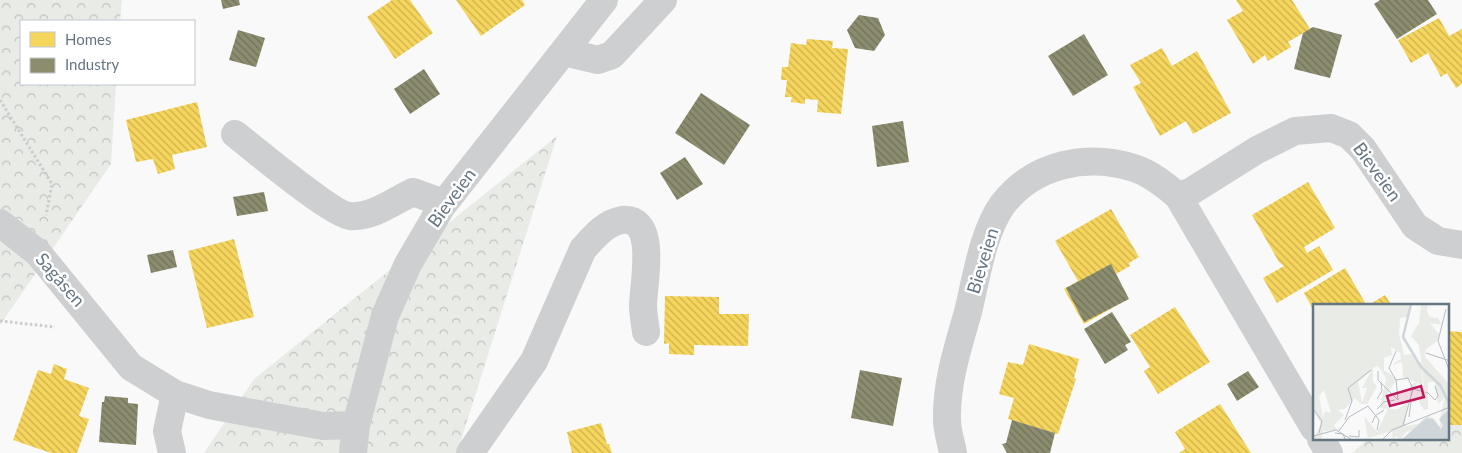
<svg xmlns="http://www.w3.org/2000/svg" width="1462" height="453" viewBox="0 0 1462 453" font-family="Lato,sans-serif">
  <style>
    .forest { fill: url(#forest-crowns) }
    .homes { fill: url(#homes-back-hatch) }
    .industry { fill: url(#industry-back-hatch) }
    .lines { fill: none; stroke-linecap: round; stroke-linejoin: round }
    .path { stroke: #cbcccd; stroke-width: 3; stroke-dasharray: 2.5 2.5; stroke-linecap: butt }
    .minor { stroke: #cecfd0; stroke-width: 28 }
    .labels { text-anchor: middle; stroke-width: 5; stroke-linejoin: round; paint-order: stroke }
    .street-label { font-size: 18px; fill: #657683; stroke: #fff }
    .inset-river { fill: none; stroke: #ced6d9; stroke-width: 2.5 }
    .inset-road { fill: none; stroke: #b5bdc3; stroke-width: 1 }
    .view { fill: #c2185b; fill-opacity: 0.15; stroke: #c2185b; stroke-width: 2.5 }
    .inset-edge { fill: none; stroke: #657683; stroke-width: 2.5 }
  </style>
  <defs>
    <pattern id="forest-crowns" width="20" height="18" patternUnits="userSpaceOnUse" patternTransform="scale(1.25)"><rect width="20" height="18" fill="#e8ebe6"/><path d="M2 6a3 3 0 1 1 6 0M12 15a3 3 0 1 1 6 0" fill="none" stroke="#c0c3c0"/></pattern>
    <pattern id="homes-back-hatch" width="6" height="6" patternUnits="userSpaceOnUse" patternTransform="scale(1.25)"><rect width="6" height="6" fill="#f6d55c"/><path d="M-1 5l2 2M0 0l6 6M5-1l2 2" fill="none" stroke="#cbb151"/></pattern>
    <pattern id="industry-back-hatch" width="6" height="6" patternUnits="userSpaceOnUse" patternTransform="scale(1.25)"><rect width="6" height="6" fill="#8c8c6e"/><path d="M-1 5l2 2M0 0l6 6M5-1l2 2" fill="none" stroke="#70725c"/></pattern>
  </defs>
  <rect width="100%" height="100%" fill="#f9f9f9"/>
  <path class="forest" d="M0 0H122L120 21H21V84H116L111 164 0 325Z
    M557 136 457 453H204L254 379Z
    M1448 412 1462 424V453H1352L1368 439H1448Z"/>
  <path class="homes" d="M392 0H410L433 33 395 59 367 17Z
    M456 0H522L525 5 481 36Z
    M1236 0H1292L1310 29 1288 42 1291 47 1268 61 1265 55 1253 64 1227 20 1243 11Z
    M1439 18 1449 36 1462 29V84L1456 88 1447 73 1441 77 1428 53 1411 63 1398 40Z
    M807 39 833 41 832 48 848 49 841 114 817 112 818 100 805 99V104L791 102 792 97H785L787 80H781L782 67H788L791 43 806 45Z
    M1162 48 1172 66 1197 51 1231 113 1193 134 1186 121 1160 136 1133 87 1141 83 1130 65Z
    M197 102 207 147 172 155 175 169 158 174 153 159 136 162 126 120Z
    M1308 182 1335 228 1304 247 1307 253 1319 246 1333 270 1277 303 1263 278 1284 266 1279 262 1252 215Z
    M1111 209 1139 257 1129 263 1130 266 1116 274 1114 271 1113 273 1128 299 1084 324 1064 289 1078 281 1055 241Z
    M234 239 254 317 207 328 188 251Z
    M1345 268 1367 306H1314V311L1304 293Z
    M1385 295 1392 306H1367Z
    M665 296 719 297V314H749L748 346 694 345V355L669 354V343L664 344Z
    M1175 307 1210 362 1158 394 1144 371 1150 367 1130 335Z
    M1448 331 1462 332V425H1448Z
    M1029 344 1079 359 1074 378 1076 379 1058 434 1008 419 1014 398 999 394 1008 362 1023 365Z
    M54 364 67 369 64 379 89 388 79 416 89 419 77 453H51L13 440 38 370 51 374Z
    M1220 404 1251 453H1179L1185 449 1175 432Z
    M601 423 607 444H609L612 453H572L567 432Z"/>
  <path class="industry" d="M221 0H239L240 5 223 9Z
    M1380 0H1428L1437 14 1397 39 1374 4Z
    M859 15 878 18 885 35 874 51 855 48 847 30Z
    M1313 27 1342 35 1330 78 1294 69 1303 33Z
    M238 30 265 38 256 67 229 60Z
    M1084 34 1108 75 1073 96 1048 56Z
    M424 69 440 94 410 114 394 89Z
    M701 93 750 125 724 165 675 133Z
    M903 121 909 162 877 167 872 126Z
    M685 157 703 184 677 200 660 173Z
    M264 192 268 211 237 216 233 197Z
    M173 250 177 267 151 273 147 255Z
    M1111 264 1129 299 1084 322 1066 288Z
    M1112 312 1131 342 1125 345 1128 350 1105 364 1084 329Z
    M860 370 902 378 893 426 851 418Z
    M1248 371 1259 387 1237 401 1227 384Z
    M105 396 128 398V403L138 404 136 445 99 442 102 402H104Z
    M1012 420 1055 433 1050 453H1007L1002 444 1006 443Z"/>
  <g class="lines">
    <path class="path" d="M0 100 52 184 46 215
      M0 321 55 327"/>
    <path class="minor" d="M564 52 598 60 612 55 663 0
      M235 134C253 148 333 215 350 216 372 218 394 201 413 192L435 200 442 206
      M1178 196 1190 192 1257 150 1295 131 1331 128 1349 135 1363 149 1415 226 1438 241 1462 245
      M0 223 38 253 131 367 175 394 209 405 323 426 356 425
      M1321 439 1329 453
      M172 453 167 431 175 394
      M353 453 356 425 385 316 408 264 442 206 604 0
      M470 453 534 361 583 249C594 237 605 223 622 220 659 216 643 285 643 306 643 314 645 324 646 332
      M953 453C951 442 947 430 947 420 946 383 958 347 968 312 976 279 983 231 1003 204 1034 164 1087 153 1134 168 1150 173 1165 185 1178 196L1314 428"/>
  </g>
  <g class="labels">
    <g class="street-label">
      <text transform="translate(1377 172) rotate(54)" y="6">Bieveien</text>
      <text transform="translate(452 198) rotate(-54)" y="6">Bieveien</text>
      <text transform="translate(983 261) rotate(-73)" y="6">Bieveien</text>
      <text transform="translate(60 280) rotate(49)" y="6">Sagåsen</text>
    </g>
  </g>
  <g transform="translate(1313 304)">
    <rect width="136" height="136" fill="#f9f9f9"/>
    <path d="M0 0H98L94 13 87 14 86 30 91 51 97 50 103 61 104 80 97 93V81L103 78 90 73 89 58 82 60 84 74 81 59 88 55 87 49 78 43 79 51 71 54V66L84 75 72 94 73 101 77 105H85L95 99 92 122 105 120 115 112 121 114 127 123V115L130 121 128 125 114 114 103 125 93 128 87 136 83 132 80 136 79 127 55 134 51 112 64 128 75 105 67 104 73 74 65 62 60 64V78L64 82 54 100H48L42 94 32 105 25 106 31 111 21 121 23 125 28 123 25 126 10 127 8 136H0L8 120 2 108 0 126ZM58 67 49 84H54L49 99 45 78ZM11 86 18 109 12 107 10 114 6 92ZM108 0H115L114 8 117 13 125 14 129 21 117 19 126 30 124 37 113 45 112 53 136 80V105L127 114 132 94 125 100 122 78H115V105L111 106 106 98 111 82 109 64 106 41 98 32 106 19Z" fill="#e8ebe6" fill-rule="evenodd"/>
    <path d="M97 50 108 59 110 83 103 77V61Z" fill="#e8ebe6"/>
    <path d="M136 105V136L87 137 113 114 120 115 128 125 130 121 126 115Z" fill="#ced6d9"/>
    <path class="inset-river" d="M98 0 90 33 108 63 127 81 137 101"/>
    <path class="inset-road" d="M133 5 125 37 137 68M113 49 137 57M65 67V76L85 96 83 76 76 64 83 47M83 76 95 74 100 85 90 121M100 85 115 89 122 96 125 92 122 82M64 95 69 87 68 78M0 105 9 117 6 129M64 105 71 98 82 96M96 113 98 98M32 116 39 97 35 84 58 66M59 119 62 112 71 106M26 127 36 113 55 102 66 116 64 126M22 129 30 130 33 137M0 132 23 126 41 137M36 132 46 133V126M68 137 79 126 137 103"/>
    <path class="view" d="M108 82 111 93 77 102 74 92Z"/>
    <rect width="136" height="136" class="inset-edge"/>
  </g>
  <rect x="20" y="20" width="175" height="65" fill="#ffffff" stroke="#c1c8cd"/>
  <rect x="30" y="32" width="25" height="15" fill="#f6d55c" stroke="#c1c8cd"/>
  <text x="65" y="45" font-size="15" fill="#657683">Homes</text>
  <rect x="30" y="58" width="25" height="15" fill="#8c8c6e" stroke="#c1c8cd"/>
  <text x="65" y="70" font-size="15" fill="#657683">Industry</text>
</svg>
